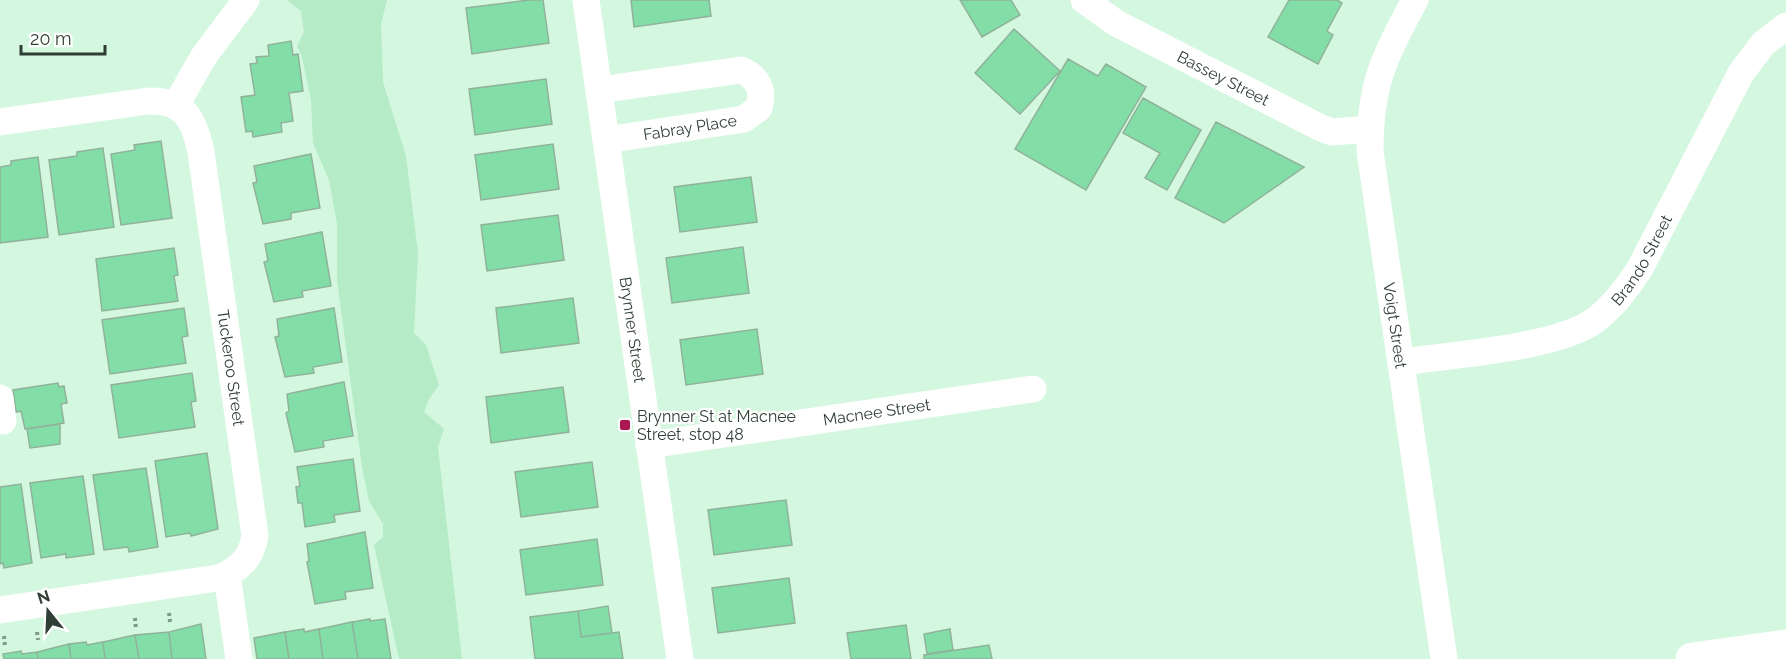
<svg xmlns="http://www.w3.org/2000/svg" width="1786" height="659" viewBox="0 0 1786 659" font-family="Raleway,sans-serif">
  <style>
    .green { fill: #b6ebc8 }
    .building { fill: #83dda6; stroke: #90b29b; stroke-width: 1.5 }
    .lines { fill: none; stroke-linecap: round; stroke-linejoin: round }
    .path { stroke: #7f9888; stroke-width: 4; stroke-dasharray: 3 3; stroke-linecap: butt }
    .minor { stroke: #fff; stroke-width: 27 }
    .secondary { stroke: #fff; stroke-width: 33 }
    .poi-dot { fill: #aa184f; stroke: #fff; stroke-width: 2 }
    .labels { text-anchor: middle; stroke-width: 4.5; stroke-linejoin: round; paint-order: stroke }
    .street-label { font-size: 16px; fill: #303f35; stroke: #fff }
    .poi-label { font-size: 16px; fill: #303f35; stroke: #fff; text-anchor: start }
  </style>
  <rect width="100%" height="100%" fill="#d3f7df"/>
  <path class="green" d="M287 0H387L381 24 383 82 406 156 418 253 414 333 426 345 439 385 429 399 424 412 444 429 438 447 462 659H399L374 545 383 537V524L369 501 362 467 337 280V224L329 180 313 143 311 100 302 57 297 46 304 32 301 11Z"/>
  <path class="building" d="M529 0H543L549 43 472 54 466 8Z
    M631 0H709L711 16 634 27Z
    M960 0H1011L1020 15 982 37Z
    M1289 0H1337L1342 3 1327 31 1333 35 1318 64 1268 37Z
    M1014 29 1060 71 1020 114 975 73Z
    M291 41 293 55 298 54 303 91 289 93 293 121 281 123 282 132 253 137 252 131 246 132 241 97 255 95 250 64 257 63 256 57 269 56 268 45Z
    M1068 59 1098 76 1106 64 1146 87 1086 190 1015 149Z
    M546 79 552 124 475 135 469 89Z
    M1143 98 1201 130 1167 190 1145 178 1160 153 1123 133Z
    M1216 122 1304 167 1224 223 1175 198Z
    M161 141 172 218 121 225 111 154 135 150 134 145Z
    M553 144 559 189 481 200 475 155Z
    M103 148 114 227 59 235 49 160 77 156V152Z
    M311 154 320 208 291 213V219L263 224 253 183 257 182 254 166Z
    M38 157 48 237 0 243V167L11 165V161Z
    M751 177 757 222 680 232 674 187Z
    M558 215 564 260 487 271 481 225Z
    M322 232 331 286 302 291 303 297 274 302 264 262 268 261 265 244Z
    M743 247 749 293 672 303 666 258Z
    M174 248 178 275 174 276 178 301 102 311 96 259Z
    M573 298 579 343 501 353 496 308Z
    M184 308 188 336 182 337 186 363 110 374 102 320Z
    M334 308 342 362 313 367 314 373 285 377 275 337 279 336 277 319Z
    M757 329 763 374 686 385 680 340Z
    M192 373 196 401 191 402 195 427 119 438 111 385Z
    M344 382 353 436 323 441 324 447 295 452 286 413 289 411 287 394Z
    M58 383 59 387 64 386 67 403 61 404 64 423 25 429 21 411 16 412 13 390Z
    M563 387 569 432 491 443 486 397Z
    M60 424V444L30 448 27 429Z
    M207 453 218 529 191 536 190 533 166 537 155 461Z
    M353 459 360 511 334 515 335 522 305 527 302 503H298L296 487 300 486 297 467Z
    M592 462 598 507 521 517 515 472Z
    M146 468 158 547 129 552 128 547 104 550 93 475Z
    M83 476 94 554 66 558V554L41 558 30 483Z
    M21 484 32 563 4 568 3 563 0 564V487Z
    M786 500 792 545 714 555 708 510Z
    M365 532 373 588 345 592 346 599 315 604 307 562 309 561 307 544Z
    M597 539 603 585 526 595 520 550Z
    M789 578 795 623 718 633 712 588Z
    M608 606 612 633 581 637 578 611Z
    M578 611 581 637 619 632 623 659H535L530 617Z
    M370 619V621L385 619 391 659H358L352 622Z
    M352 622 358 659H323L319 629Z
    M201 624 206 659H172L169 632Z
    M906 625 911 659H851L847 633Z
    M304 629V632L319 629 323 659H289L285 632Z
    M950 629 953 650 927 654 924 634Z
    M169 632 172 659H139L135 635Z
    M285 632 289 659H257L254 638Z
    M135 635 139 659H105L103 642Z
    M86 642 87 645 103 642 105 659H71L69 644Z
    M69 644 71 659H38L37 652Z
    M989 645 992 659H924V655Z
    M21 651 22 654 37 652 38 659H4L3 654Z"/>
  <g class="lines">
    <path class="path" d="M169 613 170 622
      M135 618 136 629
      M37 632 38 640
      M4 636 5 647"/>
    <g class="minor">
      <path id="s1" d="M586 0 680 659"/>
      <path id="s2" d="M1084 0 1116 23 1321 128 1332 132 1370 129"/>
      <path id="s3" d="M1415 0C1384 58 1370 83 1370 151L1444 659"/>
      <path d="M599 90 741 70C758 77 764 90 759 108L744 119 606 140"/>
      <path d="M176 105 204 56 246 0"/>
      <path id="s4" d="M0 122 148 101C185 100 194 119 201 152L255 536C251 559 239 570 218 578L0 610"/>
      <path id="s5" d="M1402 362C1451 355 1556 348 1594 321 1613 307 1626 289 1639 270L1741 73 1763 44 1786 26"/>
      <path d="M0 398 3 421"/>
      <path id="s6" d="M649 445 1033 389"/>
      <path d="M227 575 239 659"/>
    </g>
    <path class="secondary" d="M1692 659 1786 646"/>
  </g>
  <rect class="poi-dot" x="619" y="419" width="12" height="12" rx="3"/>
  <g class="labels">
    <g class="street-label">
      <text dy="6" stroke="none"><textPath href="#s2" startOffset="160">Bassey Street</textPath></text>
      <text transform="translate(690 127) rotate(-9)" y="6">Fabray Place</text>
      <text dy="6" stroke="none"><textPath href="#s5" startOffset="276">Brando Street</textPath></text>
      <text dy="6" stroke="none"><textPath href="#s3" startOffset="336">Voigt Street</textPath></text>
      <text dy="6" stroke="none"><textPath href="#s1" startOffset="333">Brynner Street</textPath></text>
      <text dy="6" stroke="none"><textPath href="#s4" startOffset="450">Tuckeroo Street</textPath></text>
      <text dy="6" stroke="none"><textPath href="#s6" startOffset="230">Macnee Street</textPath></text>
    </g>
    <g class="poi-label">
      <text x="637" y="422">Brynner St at Macnee<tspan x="637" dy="18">Street, stop 48</tspan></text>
    </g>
  </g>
  <g transform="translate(48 611) rotate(342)" stroke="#ffffff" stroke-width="4.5" paint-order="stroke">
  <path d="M0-4.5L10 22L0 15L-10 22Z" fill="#303f35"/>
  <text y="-9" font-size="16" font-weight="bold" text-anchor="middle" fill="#303f35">N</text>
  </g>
  <path d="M21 45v9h84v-9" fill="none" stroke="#303f35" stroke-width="3"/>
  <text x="30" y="45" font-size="18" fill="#303f35" stroke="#ffffff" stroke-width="4.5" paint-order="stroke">20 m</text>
</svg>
